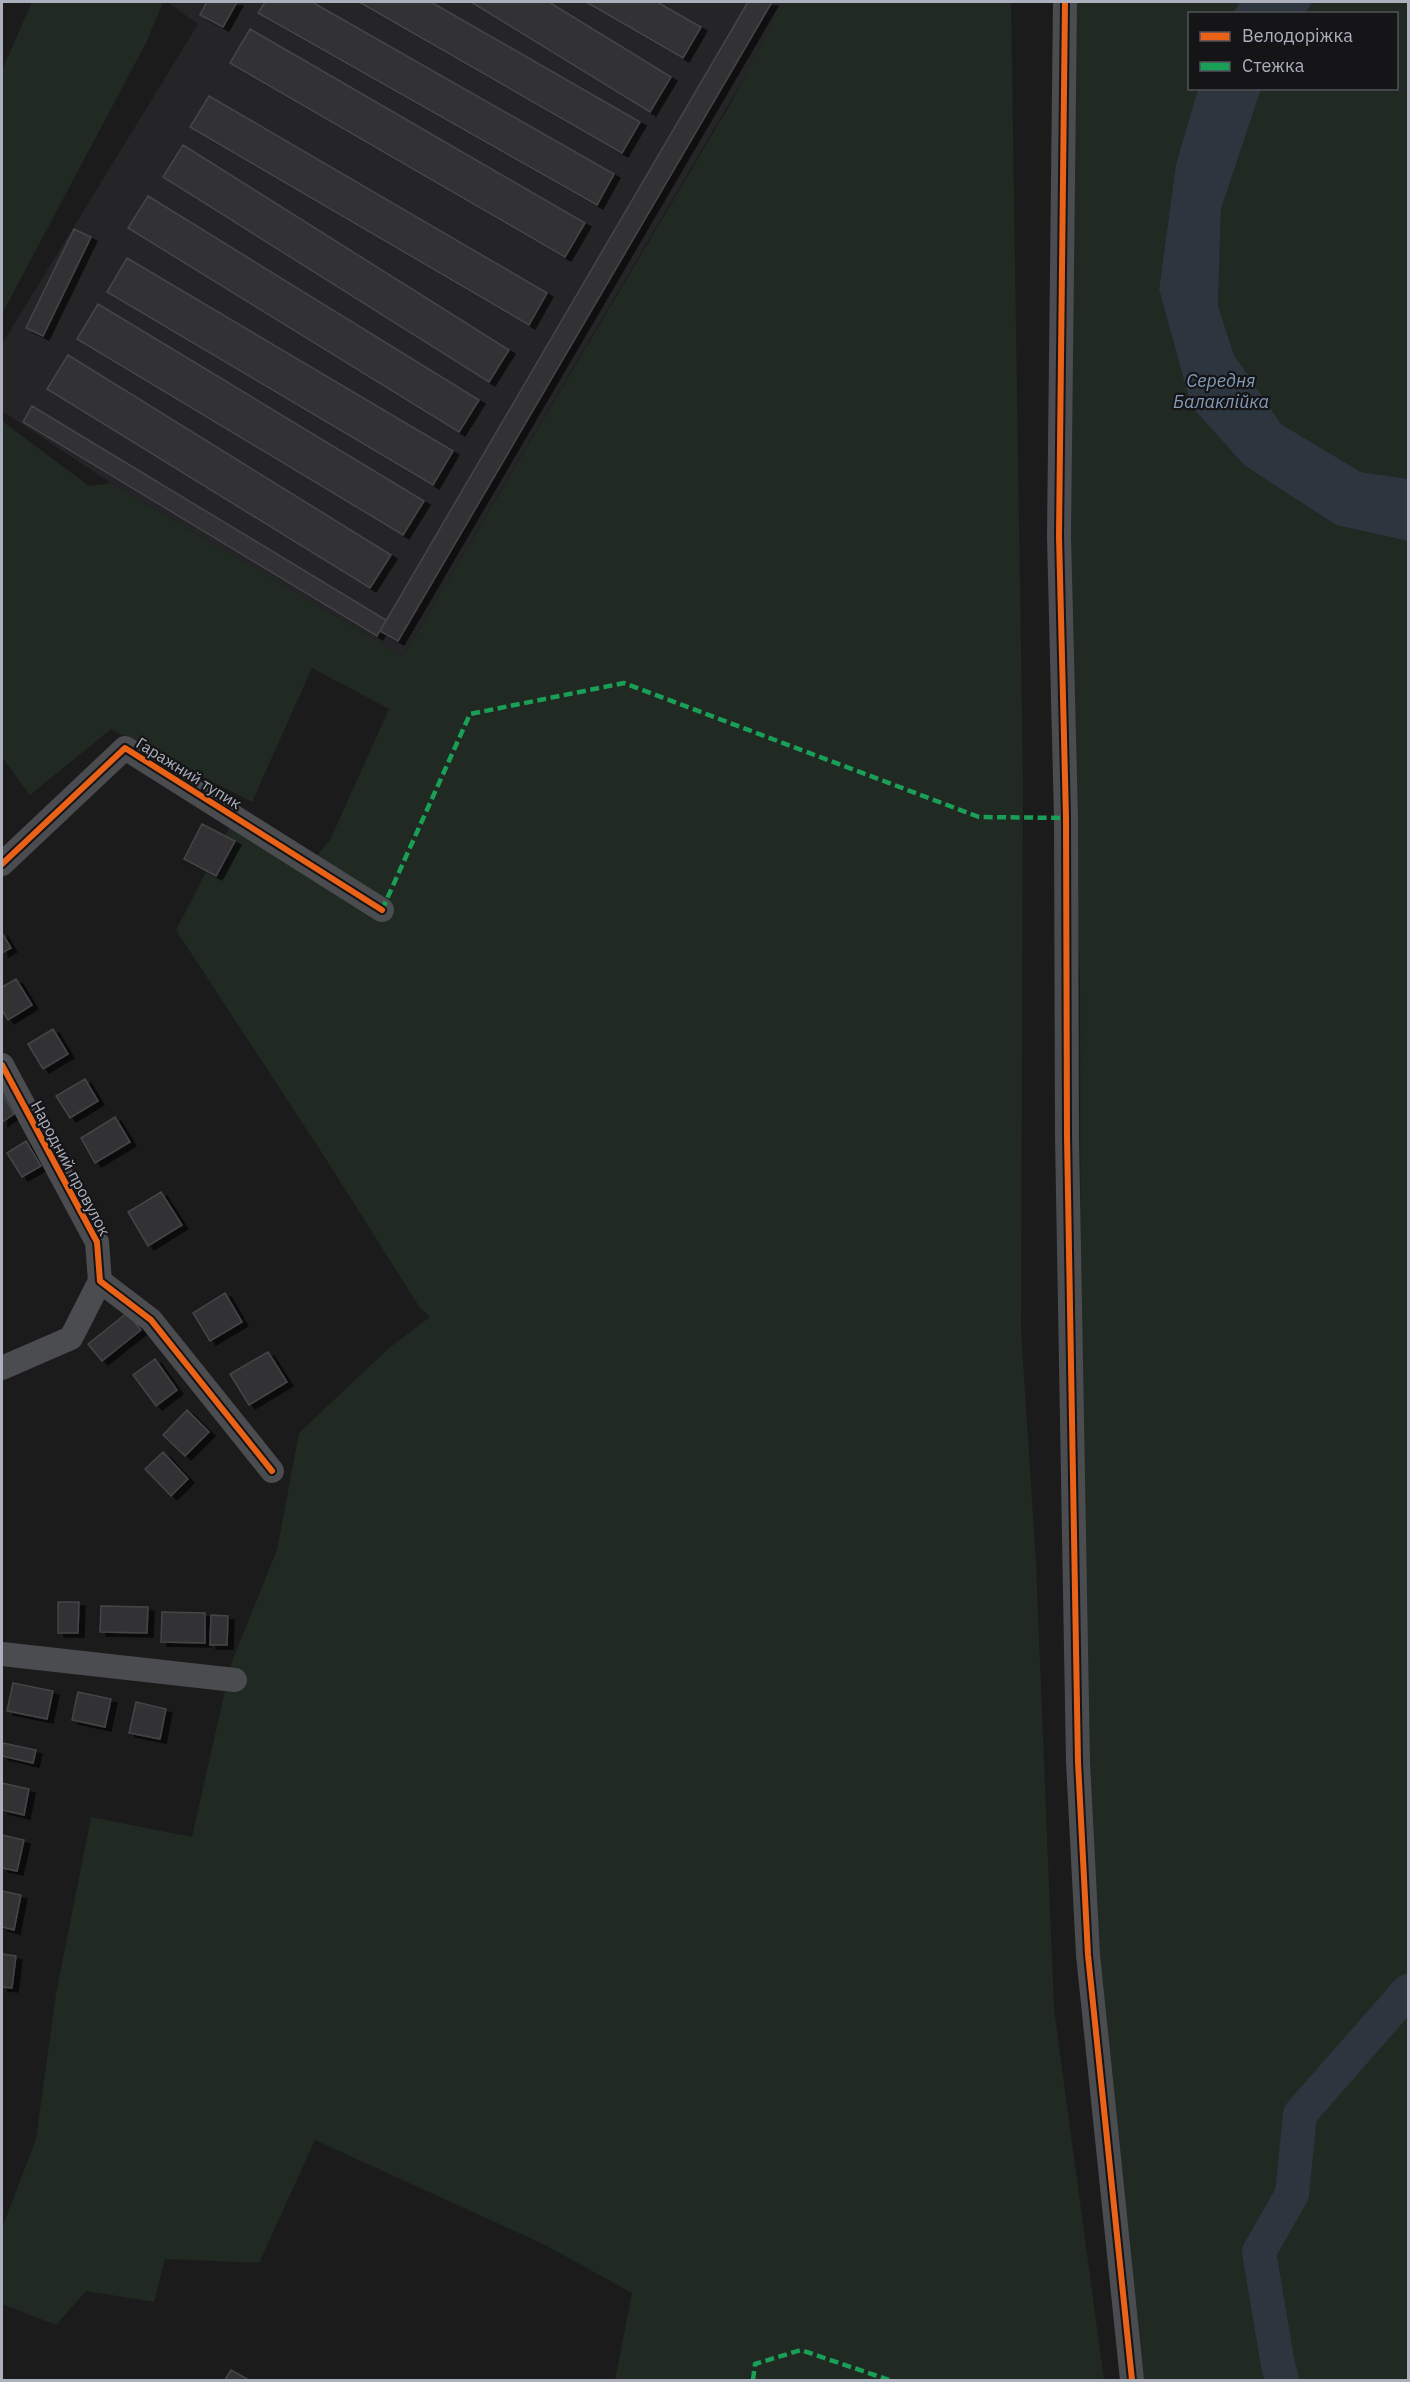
<svg xmlns="http://www.w3.org/2000/svg" width="1410" height="2382" viewBox="0 0 1410 2382" font-family="'IBM Plex Sans',sans-serif">
  <style>
    .built { fill: #252528 }
    .green { fill: #212923 }
    .water { fill: #2d353e }
    .lines { fill: none; stroke-linecap: round; stroke-linejoin: round }
    .river { stroke: #2d353e; stroke-width: 34 }
    .building { fill: #333334; stroke: #444548; stroke-width: 1.5; filter: url(#shadow) }
    .minor { stroke: #4b4c4f; stroke-width: 24 }
    .quiet { stroke: #1a9f57; stroke-width: 4.5; stroke-dasharray: 9 4.5; stroke-linecap: butt }
    .cycleway-casing { stroke: #151518; stroke-width: 10 }
    .cycleway { stroke: #ea6118; stroke-width: 6 }
    .labels { text-anchor: middle; stroke-width: 4.5; stroke-linejoin: round; paint-order: stroke }
    .street-label { font-size: 16px; fill: #acb0bc; stroke: #151518 }
    .water-label { font-size: 18px; font-style: italic; fill: #839bb7; stroke: #151518 }
  </style>
  <defs>
    <filter id="shadow"><feDropShadow dx="6" dy="4" stdDeviation="0" flood-color="#0009"/></filter>
  </defs>
  <rect width="100%" height="100%" fill="#1b1b1c"/>
  <path class="built" d="M167 2H789L403 656 111 483 2 411V344L198 24Z"/>
  <path class="green" d="M32 2H163L147 41 2 314V70Z
    M784 2H1011L1023 782 1021 1329 1036 1563 1054 2009 1104 2380H615L632 2293 545 2245 315 2140 259 2263 165 2259 154 2302 86 2291 56 2325 2 2304V2228L36 2139 56 1994 91 1817 192 1837 231 1664 277 1550 299 1433 389 1348 430 1317 420 1308 324 1156 176 930 232 822 307 867 330 840 389 709 312 668 252 802 111 729 30 795 2 757V421L89 486 111 483 403 656 732 101Z
    M1076 2H1240L1233 13 1190 14V88L1198 89 1176 164 1159 289 1191 406 1245 466 1336 525 1408 541V2380H1142L1095 1925 1081 1536 1080 981 1069 678Z
    M1313 2H1408V479L1361 472 1281 424 1234 355 1218 306 1221 209 1261 89 1396 88V14L1305 13Z"/>
  <path class="water" d="M1240 2H1313L1305 13H1233Z
    M1198 89H1261L1221 209 1218 306 1234 355 1281 424 1361 472 1408 479V541L1336 525 1245 466 1191 406 1159 289 1176 164Z"/>
  <g class="lines">
    <path class="river" d="M1282 2380 1278 2365 1259 2252 1292 2194 1300 2114 1408 1991"/>
  </g>
  <path class="building" d="M207 2H237L223 27 200 15Z
    M265 2H312L614 174 597 205 258 13Z
    M359 2H431L640 122 622 153Z
    M471 2H549L671 77 650 112Z
    M586 2H657L701 27 683 58Z
    M748 2H772L398 641 380 631Z
    M250 29 585 223 565 257 230 63Z
    M209 96 547 293 529 325 190 127Z
    M183 145 509 350 489 382 163 177Z
    M148 196 479 400 459 432 128 228Z
    M74 229 91 237 43 336 26 328Z
    M127 258 453 451 433 485 107 292Z
    M98 304 424 501 403 535 77 339Z
    M68 355 391 555 370 588 47 389Z
    M32 406 386 620 377 636 23 422Z
    M202 824 235 841 216 876 184 859Z
    M2 933 11 948 2 953Z
    M16 979 32 1005 8 1020 2 1010V987Z
    M53 1029 68 1054 43 1069 28 1044Z
    M85 1079 98 1101 70 1118 56 1096Z
    M2 1093 14 1114 2 1122Z
    M115 1117 130 1142 95 1163 81 1138Z
    M26 1141 41 1166 22 1177 7 1153Z
    M161 1192 182 1225 148 1246 128 1212Z
    M225 1293 242 1322 210 1341 193 1313Z
    M127 1313 141 1330 102 1361 88 1344Z
    M268 1352 287 1382 249 1405 230 1374Z
    M155 1359 177 1390 156 1406 133 1375Z
    M187 1410 209 1432 185 1456 163 1435Z
    M163 1452 188 1479 171 1496 145 1469Z
    M58 1602H79L78 1633H58Z
    M101 1606 148 1607 147 1633 100 1632Z
    M162 1612 205 1613V1643L161 1642Z
    M211 1615 228 1616 227 1645H210Z
    M13 1683 53 1691 47 1719 7 1711Z
    M78 1692 111 1699 105 1727 72 1720Z
    M136 1702 166 1709 160 1739 129 1733Z
    M3 1743 36 1750 33 1763 2 1756Z
    M2 1783 29 1789 24 1815 2 1810Z
    M2 1835 24 1840 17 1871 2 1868Z
    M2 1891 21 1895 14 1930 2 1927Z
    M2 1954 16 1956 12 1988 2 1987Z
    M231 2370 249 2380H225Z"/>
  <g class="lines">
    <path class="minor" d="M1065 2 1059 536 1066 818 1067 1136 1078 1762 1088 1955 1132 2380
      M2 864 125 748 382 910
      M2 1065 97 1242 100 1281 151 1320 272 1471
      M2 1368 71 1338 100 1281
      M2 1654 235 1680"/>
    <path class="quiet" d="M382 910 470 714 624 683 979 817 1066 818
      M753 2380 755 2364 801 2350 889 2380"/>
    <defs>
      <path id="cycleway" d="M1065 2 1059 536 1066 818 1067 1136 1078 1762 1088 1955 1132 2380
        M2 864 125 748 382 910
        M2 1065 97 1242 100 1281 151 1320 272 1471"/>
    </defs>
    <use href="#cycleway" class="cycleway-casing"/>
    <use href="#cycleway" class="cycleway"/>
  </g>
  <g class="labels">
    <g class="street-label">
      <text transform="translate(189 773) rotate(32)" y="6">Гаражний тупик</text>
      <text transform="translate(71 1168) rotate(62)" y="6">Народний провулок</text>
    </g>
    <g class="water-label">
      <text x="1221" y="387">Середня<tspan x="1221" dy="21">Балаклійка</tspan></text>
    </g>
  </g>
  <rect width="1410" height="2382" fill="none" stroke="#acb0bc" stroke-width="6"/>
  <rect x="1188" y="12" width="210" height="78" fill="#151518" stroke="#51535a" stroke-width="1.5"/>
  <rect x="1200" y="32" width="30" height="9" fill="#ea6118" stroke="#51535a" stroke-width="1.5"/>
  <text x="1242" y="42" font-size="18" fill="#acb0bc">Велодоріжка</text>
  <rect x="1200" y="62" width="30" height="9" fill="#1a9f57" stroke="#51535a" stroke-width="1.5"/>
  <text x="1242" y="72" font-size="18" fill="#acb0bc">Стежка</text>
</svg>
